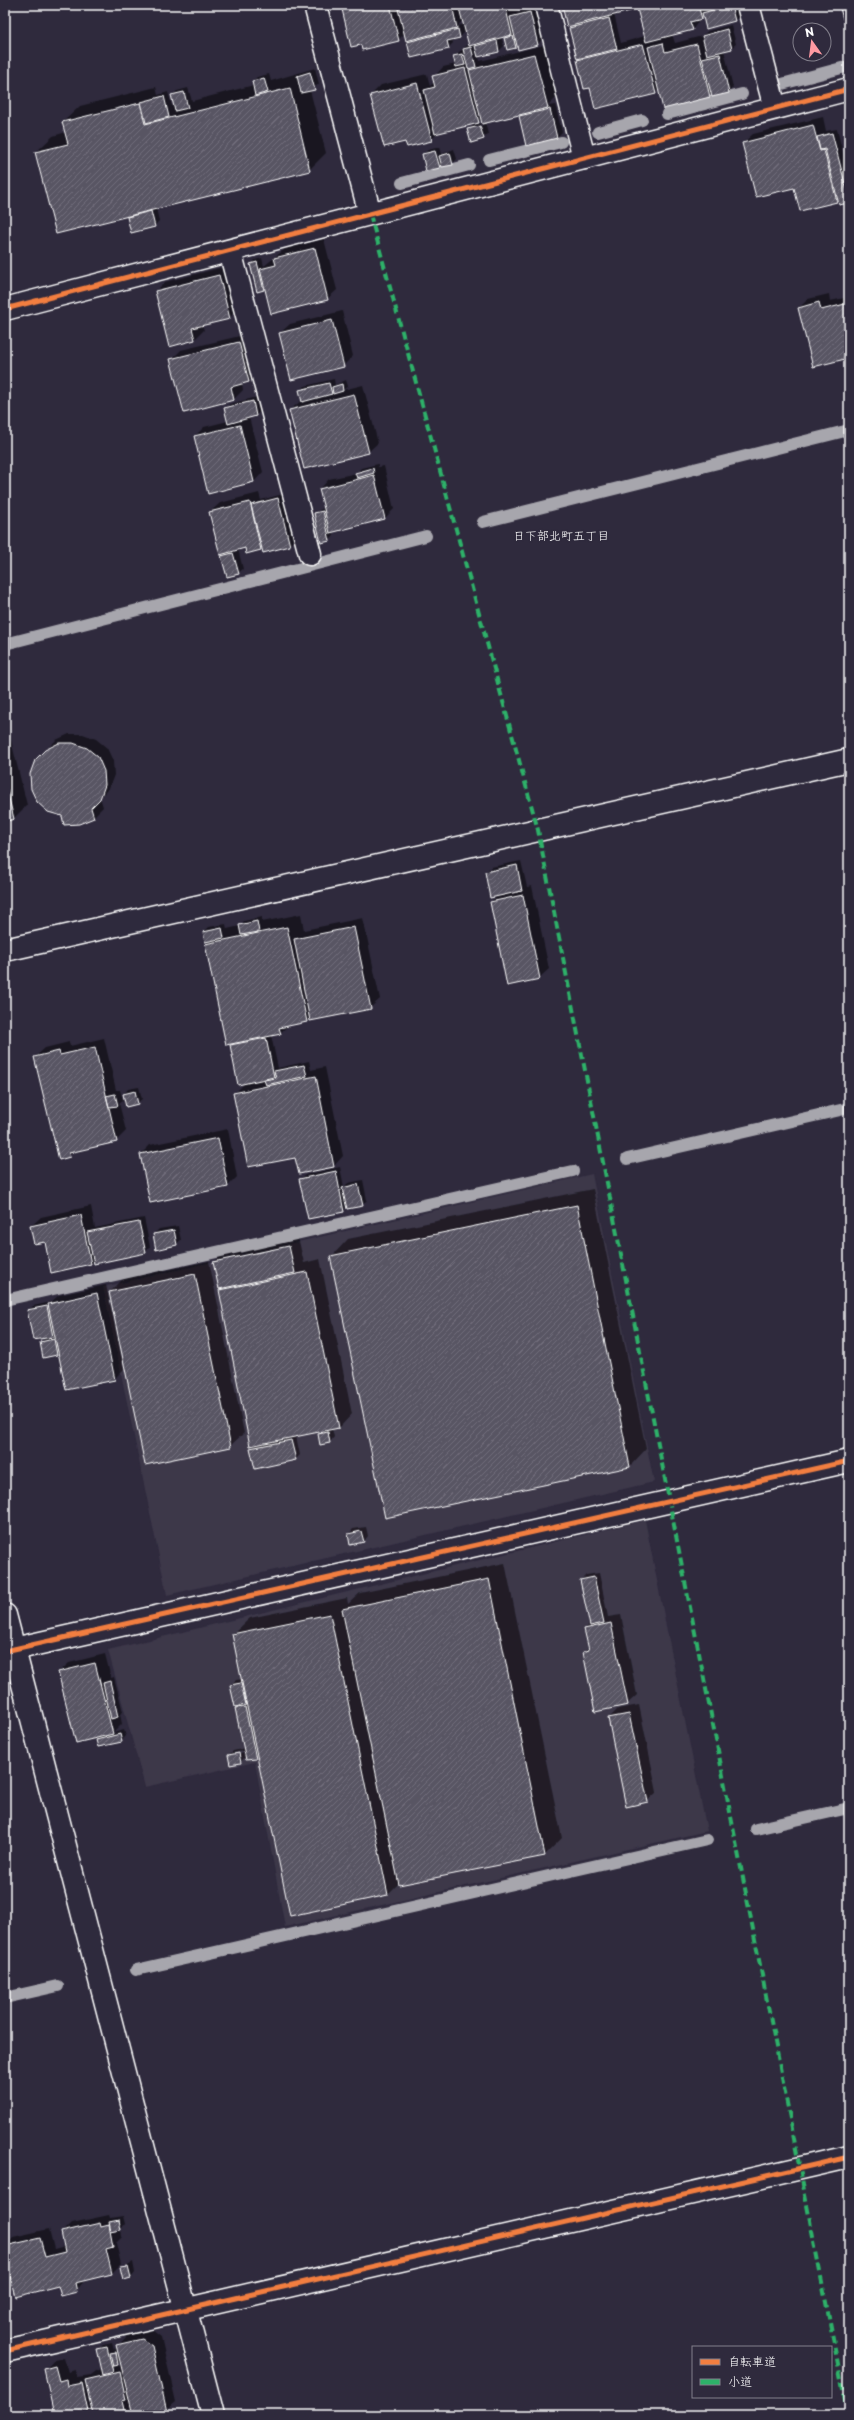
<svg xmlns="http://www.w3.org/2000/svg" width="854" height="2420" viewBox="0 0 854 2420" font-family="'Playpen Sans','Klee One',sans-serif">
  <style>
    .built { fill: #3c3749 }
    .shadow { fill: #0007; fill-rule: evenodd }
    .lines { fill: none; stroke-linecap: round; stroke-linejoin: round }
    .stream { stroke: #a7a6ad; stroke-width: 12 }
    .building { fill: url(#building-hatch); stroke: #fff }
    .lane-casing { stroke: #fff; stroke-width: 25 }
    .street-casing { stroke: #fff; stroke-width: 25 }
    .secondary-casing { stroke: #fff; stroke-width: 25 }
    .lane { stroke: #2f2a3d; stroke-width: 22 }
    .street { stroke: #2f2a3d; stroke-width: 22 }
    .secondary { stroke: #2f2a3d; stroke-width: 22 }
    .quiet { stroke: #2db169; stroke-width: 4; stroke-dasharray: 8 4; stroke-linecap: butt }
    .cycleway-casing { stroke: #2f2a3d; stroke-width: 8 }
    .cycleway { stroke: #f27e40; stroke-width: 5 }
    .labels { text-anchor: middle; stroke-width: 3.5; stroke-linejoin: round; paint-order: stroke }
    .neighbourhood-label { font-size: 12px; fill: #fff; stroke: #2f2a3d }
  </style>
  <defs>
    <pattern id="building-hatch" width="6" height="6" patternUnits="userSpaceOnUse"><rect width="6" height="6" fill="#595564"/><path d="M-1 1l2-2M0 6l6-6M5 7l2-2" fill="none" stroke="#726e7b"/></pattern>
  </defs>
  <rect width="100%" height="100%" fill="#2f2a3d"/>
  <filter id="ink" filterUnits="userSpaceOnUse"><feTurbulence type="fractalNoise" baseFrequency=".025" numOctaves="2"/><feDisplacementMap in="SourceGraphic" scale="8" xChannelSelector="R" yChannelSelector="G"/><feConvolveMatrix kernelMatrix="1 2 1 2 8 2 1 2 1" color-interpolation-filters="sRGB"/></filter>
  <g filter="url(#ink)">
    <path class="built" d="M592 1174 654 1482 167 1595 103 1287Z
      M645 1520 707 1831 285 1927 255 1762 145 1787 108 1650Z"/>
    <path class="shadow" d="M342 5H517L518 12 534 8 542 39 538 44 516 47 505 39 509 35 501 37 504 46 499 51 479 56 480 61 544 45 557 97 548 106 555 105 562 132 557 137 527 144 520 117 524 113 485 122 488 134 483 138 468 130 475 123 439 132 431 140 406 141 371 95 381 85 427 74 430 86 435 81 434 77 443 67 456 64 454 56 469 44 466 31 460 37 452 39 453 43 448 48 408 42 412 38 405 33 398 40 361 44ZM463 20 464 24 458 26ZM482 119 483 123 476 124ZM482 123H484L477 130 476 129Z
      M563 5H710L711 8 737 5 739 16 735 20 703 16 692 30 672 34 675 43 702 36 708 31 731 25 736 44 731 48 724 50 733 87 729 92 713 96 712 93 709 96 659 89 655 93 591 87 578 60 582 56 571 28 575 24ZM637 5 645 36 621 43 614 14 634 9Z
      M315 68 319 84 310 90 326 153 309 170 156 208 159 221 154 226 128 218 132 214 36 152 53 136 66 132 63 122 80 106 156 87 158 95 168 92 172 106 174 105 172 95 177 91 188 88 192 101 254 85 253 81 257 77 269 74 271 81Z
      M823 117 826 131 837 129 849 177V202L839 199 801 210 795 187 743 143 753 134Z
      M440 147 442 154 454 149 457 159 452 164H442L439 167 423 154 428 150Z
      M324 239 337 290 327 299 265 288 257 291 251 264 255 260 262 258 264 266 285 249Z
      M228 266 239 308 229 318 202 325 204 330 194 340 156 291 165 282Z
      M829 294 830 301 849 297V357L799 308 808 299Z
      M342 311 353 356 343 366 280 333 290 324Z
      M248 334 258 372 248 382 242 383 243 390 234 399 171 360 181 350Z
      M334 379 335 385 346 380 348 386 343 390 363 385 378 443 368 452 290 410 302 400 300 391 305 386Z
      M257 397 261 411 256 415 249 417 263 472 254 482 195 436 204 427 228 421 225 409 230 404Z
      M378 464V467L384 466 394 509 385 518 333 531 334 536 330 540 315 513 325 507 320 489 329 479 357 473 361 468Z
      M259 493 261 500 283 494 294 540 289 545 263 547 246 552 245 547 238 549 243 569 238 573 222 556 226 552 210 512 220 503Z
      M5 547 9 562 5 565Z
      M5 716 27 805 14 818 5 821Z
      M69 734H83L96 739 107 748 113 761 114 775 109 788 100 797 103 807 93 817 63 816 36 761 56 740Z
      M521 861 527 887 532 886 549 969 539 978 491 902 497 896 486 872 491 867Z
      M301 914 304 930 363 918 380 999 370 1008 310 1017 307 1021 289 1025 280 1033 271 1035 278 1068 309 1061 311 1070 325 1067 343 1156 334 1166 299 1173 296 1156 234 1094 246 1082 231 1046 234 1042 206 944 210 940 204 932 209 927 226 924 227 929 240 926 244 921 262 917V922Z
      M104 1038 116 1090H120L123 1100 119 1103 126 1131 116 1141 74 1151 69 1156 35 1057 45 1048 69 1042 70 1046Z
      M139 1087 142 1099 137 1103 124 1094 128 1089Z
      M228 1129 237 1177 228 1186 151 1202 141 1154 150 1145Z
      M340 1167 344 1187 348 1183 363 1180 367 1200 362 1205 346 1208 343 1211 300 1179 305 1175Z
      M593 1189 646 1449 630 1466 385 1517 332 1256 348 1239Z
      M91 1206 95 1228 144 1218 150 1247 145 1252 94 1261 91 1264 52 1272 46 1240 31 1226 41 1217Z
      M178 1226 181 1240 176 1244 154 1234 159 1229Z
      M298 1237 304 1263 320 1259 352 1414 339 1428 332 1429 334 1437 330 1442 319 1434 323 1431 296 1436 300 1455 296 1459 251 1448 255 1445 220 1290 224 1287 214 1262 224 1253Z
      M209 1261 244 1433 230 1446 110 1292 123 1279Z
      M106 1285 124 1369 114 1379 59 1352 56 1354 41 1343 46 1337 28 1311 33 1306 51 1302 59 1295Z
      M366 1527 368 1536 364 1541 349 1534 353 1529Z
      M505 1563 562 1838 545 1855 399 1883 387 1895 258 1755 247 1759 246 1756 240 1762 229 1755 233 1751 245 1748 236 1709 240 1705 231 1685 236 1680 243 1679 233 1634 250 1618 347 1598 348 1604 360 1593ZM243 1751 244 1753 233 1755V1753Z
      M599 1573 608 1617 621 1615 637 1695 627 1704 584 1652 589 1647 585 1629 590 1624 581 1580 586 1575Z
      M105 1654 111 1678 114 1677 123 1712 120 1714 122 1724 113 1733 124 1730 126 1736 121 1741 97 1740 101 1736 59 1672 69 1663Z
      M639 1705 657 1792 647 1801 609 1718 618 1709Z
      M109 2215 110 2218 123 2216 125 2224 121 2229 122 2237 116 2243 121 2264 111 2274 85 2280 76 2291 59 2285 5 2251V2246L13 2237 49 2229 54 2249 65 2246 62 2233 72 2223Z
      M133 2262 135 2273 131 2278 122 2268Z
      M152 2330 161 2337 176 2402 164 2412 165 2415H94L92 2406 89 2410 90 2415H55L45 2370 54 2360 64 2358 68 2372 75 2370 77 2377 91 2375 96 2371 102 2369 98 2350 103 2345 112 2343 114 2350 127 2336ZM121 2361 122 2365 116 2366Z"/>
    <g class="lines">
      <path class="stream" d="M782 84 849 66
        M667 114 742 94
        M598 132 642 120
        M489 160 561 142
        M402 183 469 165
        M483 522 849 430
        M5 644 426 536
        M627 1159 849 1108
        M5 1300 573 1171
        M756 1829 849 1808
        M136 1970 707 1840
        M5 1998 58 1986"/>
    </g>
    <path class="building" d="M341 5H390L399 41 362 50 361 45 351 47Z
      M397 5H452L457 28 406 41Z
      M472 5H505L512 35 469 46 459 8Z
      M562 5H633L634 10 567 27Z
      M636 5H698L702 19 690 22 693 30 646 42Z
      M731 5 735 21 706 29 702 13Z
      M839 5H849V25L845 26Z
      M530 12 538 45 518 50 510 17Z
      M609 18 617 49 577 59 569 28Z
      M458 29 460 38 447 41 449 49 411 58 407 42Z
      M727 29 732 49 707 55 702 36Z
      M513 36 516 48 507 50 504 38Z
      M497 40 499 52 478 57 475 46Z
      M663 43 665 52 697 44 710 97 663 109 648 47Z
      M643 44 656 94 595 109 590 88 584 89 577 60Z
      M471 47 476 67 468 69 463 49Z
      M462 54 465 65 456 67 453 56Z
      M534 54 548 108 482 124 469 70Z
      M720 54 729 93 712 97 702 58Z
      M465 68 479 123 435 134 424 90 435 87 432 76Z
      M310 72 315 90 301 93 297 76Z
      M264 78 268 92 255 96 252 81Z
      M417 83 432 141 407 147 405 142 384 147 370 95Z
      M290 88 310 171 56 234 35 152 68 144 62 122 140 103 145 124Z
      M184 92 188 108 175 111 171 95Z
      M164 96 169 117 146 123 141 102Z
      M550 109 557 138 526 146 519 116Z
      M813 125 820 151 824 150 837 202 800 211 794 188 756 197 742 143Z
      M480 126 484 139 471 143 467 129Z
      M832 133 849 199V203L839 205 825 149 820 150 817 137Z
      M435 151 440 168 426 171 422 154Z
      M450 153 453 165 442 167 439 156Z
      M151 211 155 227 131 233 127 217Z
      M315 248 328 300 271 314 260 269 276 265 274 258Z
      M257 262 264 290 257 292 250 264Z
      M219 275 230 319 192 328 195 340 169 347 155 291Z
      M819 302 821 310 849 303V358L813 367 798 308Z
      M332 320 344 367 291 380 279 333Z
      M239 342 249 382 231 387 234 400 184 413 170 359Z
      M329 383 332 394 302 402 299 390Z
      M342 384 343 391 333 394 332 387Z
      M354 394 369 453 304 469 289 410Z
      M253 401 256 416 228 424 224 408Z
      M240 425 254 482 208 494 194 436Z
      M373 468 374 473 357 478 355 473Z
      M374 475 385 519 330 533 319 489Z
      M278 498 290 546 263 553 251 505Z
      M250 502 261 550 246 554 245 548 220 555 209 512Z
      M323 511 330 541 321 543 314 513Z
      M233 553 239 574 227 577 221 556Z
      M59 743H73L87 748 98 757 104 771 105 785 100 799 91 808 94 818 79 824 64 825 62 816 48 812 37 802 31 789 30 774 35 760 45 750Z
      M5 782 14 819 5 822Z
      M517 865 522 891 490 898 485 872Z
      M523 895 540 979 507 986 490 902Z
      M257 921 259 932 241 935 239 925Z
      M287 927 307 1022 279 1028 281 1034 226 1045 205 944Z
      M354 927 371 1009 310 1021 294 939Z
      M222 928 224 938 205 942 203 932Z
      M266 1038 274 1077 238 1085 230 1045Z
      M95 1047 117 1142 69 1153 70 1157 59 1160 34 1057 59 1051 60 1055Z
      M304 1065 307 1076 266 1085 264 1080 276 1078 274 1071Z
      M316 1076 334 1167 299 1174 295 1158 248 1167 233 1093Z
      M135 1091 138 1104 126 1107 123 1094Z
      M115 1094 118 1106 109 1107 106 1096Z
      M218 1138 228 1187 150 1203 140 1154Z
      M336 1171 344 1212 308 1219 299 1179Z
      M358 1184 363 1206 347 1209 342 1188Z
      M577 1205 630 1467 385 1518 330 1256Z
      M81 1215 91 1264 51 1273 45 1242 34 1244 30 1226Z
      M139 1222 146 1253 94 1264 87 1232Z
      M174 1230 177 1245 156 1250 153 1234Z
      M289 1246 295 1273 219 1289 213 1262Z
      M307 1272 339 1428 250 1446 219 1290Z
      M195 1274 231 1447 145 1465 109 1292Z
      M97 1293 115 1380 66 1390 48 1304Z
      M47 1306 53 1337 33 1340 27 1310Z
      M54 1339 57 1355 43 1358 40 1342Z
      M328 1432 330 1443 320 1445 318 1434Z
      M291 1440 296 1460 255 1469 250 1448Z
      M361 1531 364 1542 350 1545 348 1534Z
      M594 1577 604 1623 590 1626 580 1580Z
      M489 1579 545 1856 399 1885 342 1609Z
      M330 1614 388 1895 290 1916 232 1634Z
      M611 1623 628 1705 595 1712 583 1652 589 1650 584 1629Z
      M95 1663 113 1734 76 1743 58 1672Z
      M110 1681 118 1717 111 1719 103 1683Z
      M241 1683 246 1705 235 1707 230 1685Z
      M245 1707 256 1759 246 1760 235 1708Z
      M629 1714 648 1802 626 1807 608 1718Z
      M120 1734 122 1742 98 1747 96 1740Z
      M239 1753 241 1763 230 1765 228 1755Z
      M119 2220 121 2230 111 2232 109 2222Z
      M100 2223 101 2227 109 2225 113 2247 106 2249 112 2274 75 2283 77 2292 61 2296 58 2286 15 2297 5 2255V2246L40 2238 45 2257 65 2252 61 2232Z
      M128 2266 131 2278 124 2280 121 2267Z
      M142 2339 152 2346 167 2412 155 2415H133L116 2345Z
      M107 2347 113 2372 103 2375 97 2349Z
      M116 2352 118 2365 113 2366 110 2353Z
      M55 2366 59 2381 66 2379 67 2386 82 2383 88 2411 79 2415H54L44 2369Z
      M120 2372 126 2400 122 2401 125 2414 129 2415H93L85 2380Z"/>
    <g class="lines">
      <defs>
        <path id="lane" d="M546 5 584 158
          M748 5 775 108
          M230 251 310 554"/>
        <path id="street" d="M315 5 370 214
          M5 309 849 89
          M5 1651 849 1461
          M5 2351 849 2157"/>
        <path id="secondary" d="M5 950 849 760
          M5 1615 213 2415"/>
      </defs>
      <use href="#lane" class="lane-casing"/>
      <use href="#street" class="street-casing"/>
      <use href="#secondary" class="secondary-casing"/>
      <use href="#lane" class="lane"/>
      <use href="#street" class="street"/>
      <use href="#secondary" class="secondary"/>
      <path class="quiet" d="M370 214 538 830 848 2415"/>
      <defs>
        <path id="cycleway" d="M5 309 849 89
          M5 1651 849 1461
          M5 2351 849 2157"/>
      </defs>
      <use href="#cycleway" class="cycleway-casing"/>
      <use href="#cycleway" class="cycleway"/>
    </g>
  </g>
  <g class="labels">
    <g class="neighbourhood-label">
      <text x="561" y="540">日下部北町五丁目</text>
    </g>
  </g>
  <rect width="854" height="2420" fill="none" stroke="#2f2a3d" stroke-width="20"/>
  <rect x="10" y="10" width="834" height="2400" fill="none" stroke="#fff" stroke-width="1.5" filter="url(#ink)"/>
  <rect x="692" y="2346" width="140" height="52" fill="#2f2a3d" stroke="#827f8b"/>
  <rect x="700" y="2359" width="20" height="6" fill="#f27e40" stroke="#827f8b"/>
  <text x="728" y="2366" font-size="12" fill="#ffffff">自転車道</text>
  <rect x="700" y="2379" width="20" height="6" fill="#2db169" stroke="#827f8b"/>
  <text x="728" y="2386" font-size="12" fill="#ffffff">小道</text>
  <g transform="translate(812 42) rotate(346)"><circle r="19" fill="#2f2a3d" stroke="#827f8b"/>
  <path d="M0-3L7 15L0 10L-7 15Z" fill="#ff9aa2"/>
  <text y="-6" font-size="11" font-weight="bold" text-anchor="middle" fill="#ffffff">N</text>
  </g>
</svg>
